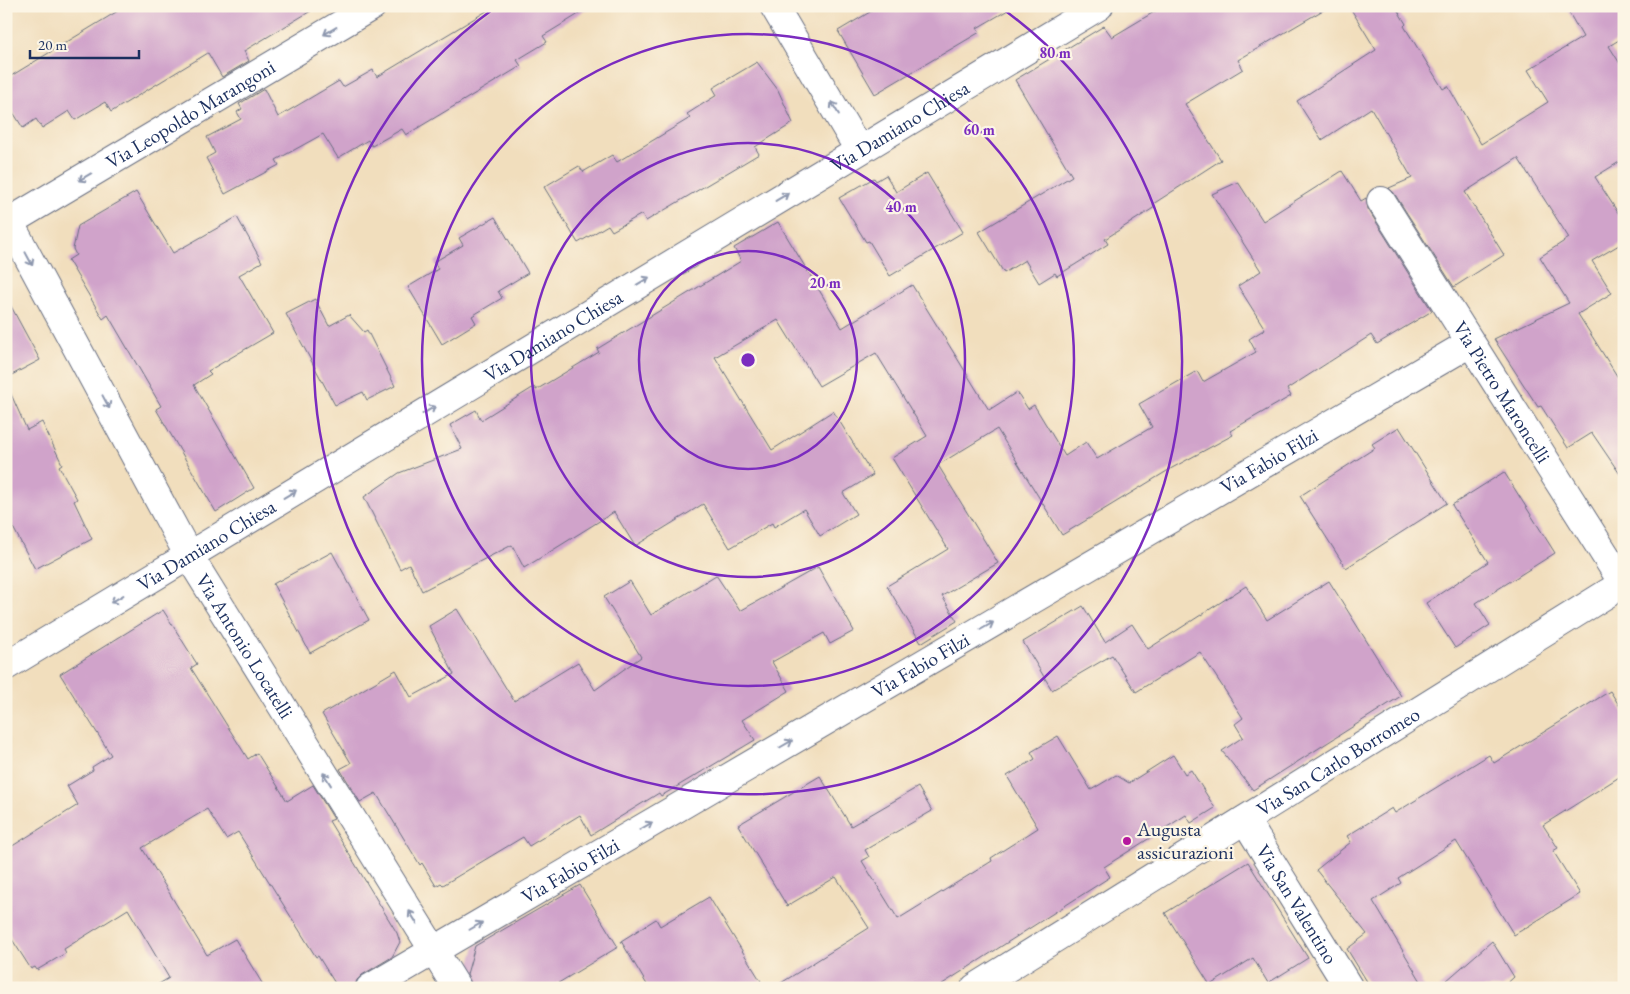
<svg xmlns="http://www.w3.org/2000/svg" width="1630" height="994" viewBox="0 0 1630 994" font-family="'EB Garamond',serif">
  <style>
    .building { fill: #d0a3ca }
    .lines { fill: none; stroke-linecap: round; stroke-linejoin: round }
    .minor-casing { stroke: #666c7f; stroke-width: 30 }
    .minor { stroke: #fff; stroke-width: 28 }
    .oneway { stroke: #8d97ae }
    .ring { fill: none; stroke: #7b2cbf; stroke-width: 2.5 }
    .poi-dot { fill: #b5179e; stroke: #fcf5e5; stroke-width: 2 }
    .labels { text-anchor: middle; stroke-width: 4.5; stroke-linejoin: round; paint-order: stroke }
    .street-label { font-size: 20px; fill: #1b2f5e; stroke: #fcf5e5 }
    .poi-label { font-size: 20px; fill: #1b2f5e; stroke: #fcf5e5; text-anchor: start }
    .centre { fill: #7b2cbf; stroke: #fcf5e5; stroke-width: 2.5 }
    .ring-label { font-size: 15px; text-anchor: middle; font-weight: bold; fill: #7b2cbf; stroke: #fcf5e5; stroke-width: 4.5; stroke-linejoin: round; paint-order: stroke }
  </style>
  <rect width="100%" height="100%" fill="#fcf5e5"/>
  <filter id="ink" filterUnits="userSpaceOnUse"><feTurbulence type="fractalNoise" baseFrequency=".02" numOctaves="2"/><feDisplacementMap in="SourceGraphic" scale="10" xChannelSelector="R" yChannelSelector="G"/><feConvolveMatrix kernelMatrix="1 2 1 2 8 2 1 2 1" color-interpolation-filters="sRGB"/></filter>
  <filter id="wash" filterUnits="userSpaceOnUse"><feTurbulence type="fractalNoise" baseFrequency=".0096" numOctaves="4" result="noise"/><feDisplacementMap in="SourceGraphic" scale="20" xChannelSelector="R" yChannelSelector="G"/><feGaussianBlur stdDeviation="1.12" result="paint"/><feColorMatrix in="noise" values="0 0 0 0 0 0 0 0 0 0 0 0 0 0 0 0 0 1.4 0 .05"/><feComposite in="paint" operator="in"/></filter>
  <g filter="url(#wash)">
    <rect width="100%" height="100%" fill="#f1debd"/>
    <g id="blocks">
      <path class="building" d="M126 6H319L244 51 249 61 222 77 208 53 111 112 105 102 75 120 69 111 42 128 36 119 23 128 6 101V79Z
        M495 6H592L543 36 547 42 517 60 521 66 406 135 402 129 372 146 368 140 338 158 323 134 276 160 279 165 225 194 206 158 215 153 207 137 241 119 237 112 242 109 239 104 264 89 278 117 339 81 343 87 373 70 377 77Z
        M880 6H1015L977 28 980 32 875 94 838 31Z
        M1164 6H1330L1238 60 1243 69 1185 104 1221 160 1153 204 1155 207 1105 239 1108 244 1057 276 1055 273 1039 283 1025 260 1004 273 979 232 1072 176 1015 80 1104 26 1112 37Z
        M1349 6H1395L1406 24 1404 26 1443 89 1448 86 1481 144 1548 102 1528 70 1583 37 1565 6H1624V37L1609 46 1624 70V159L1595 177 1624 222V242L1592 261 1612 293 1578 314 1624 387V480L1592 433 1568 448 1541 406 1538 407 1494 339 1569 303 1540 257 1569 238 1518 158 1465 192 1504 255 1454 287 1394 193 1389 188 1412 178 1371 108 1322 140 1297 101 1376 50Z
        M757 62 778 90 793 123 755 147 759 154 646 221 642 214 612 231 608 225 578 243 544 187 579 166 583 172 612 155 617 162 690 118 687 114 717 95 713 88Z
        M1342 171 1361 201 1366 198 1368 209 1432 311 1377 344 1371 335 1287 389 1291 396 1230 431 1233 435 1172 468 1062 535 997 429 938 465 998 563 942 596 957 621 921 643 887 586 948 549 892 458 927 436 876 353 819 386 778 320 715 357 772 450 833 411 873 475 843 493 856 514 820 536 804 509 774 527 772 523 730 548 703 504 635 546 614 512 524 568 512 545 422 591 409 564 400 569 364 497 399 473 462 449 450 425 476 410 481 420 534 387 536 390 599 352 597 349 741 261 734 248 778 222 842 328 912 285 989 410 1017 392 1028 409 1034 405 1065 456 1086 442 1097 459 1152 427 1139 404 1197 371 1203 382 1256 352 1249 339 1265 329 1238 286 1261 271 1212 194 1238 182 1263 221Z
        M927 173 963 232 890 276 869 241 866 242 839 198 874 178 876 181 886 175 896 192Z
        M136 192 173 253 237 217 262 262 239 275 273 333 208 371 211 374 194 385 254 488 216 512 156 409 161 406 108 315 103 319 68 260 76 255 73 249 78 226Z
        M495 217 528 273 498 291 502 298 472 316 476 323 442 344 408 287 438 269 434 262 463 245 459 238Z
        M6 297 40 360 6 378Z
        M315 299 329 326 349 315 364 332 367 330 395 386 367 400 363 392 335 405 286 314Z
        M6 383 27 430 42 422 62 464 59 466 77 499 74 501 92 539 35 569 6 514Z
        M1399 427 1447 503 1346 568 1300 496 1375 448 1372 444Z
        M1504 472 1555 553 1476 603 1490 625 1455 648 1426 603 1488 562 1452 505Z
        M332 552 369 620 310 653 273 584Z
        M818 567 854 631 830 644 824 633 772 662 789 691 742 720 755 740 661 796 659 793 591 835 580 815 529 846 523 837 443 885 441 883 436 886 422 863 420 865 376 793 360 802 340 769 351 763 322 714 396 670 411 697 454 674 429 626 457 609 514 701 578 662 595 690 641 657 604 597 630 581 651 615 716 575 740 611Z
        M1329 581 1401 696 1253 790 1222 751 1243 737 1235 724 1243 718 1200 652 1136 692 1112 655 1052 690 1023 642 1083 606 1105 642 1132 624 1148 649 1246 586 1267 620Z
        M163 610 197 664 191 668 248 759 257 753 287 801 313 785 334 819 329 821 397 933 400 942 392 957 362 975 357 980 354 988H338L318 956 316 957 238 832 226 839 207 809 142 848 207 955 235 939 265 988H152L169 978 128 909 64 949 66 953 37 970 35 967 31 969 6 930V850L78 805 67 786 93 770 92 767 111 755 60 674Z
        M1610 691 1624 713V774L1543 825 1558 848 1553 851 1580 894 1514 935 1456 841 1398 878 1401 883 1373 901 1425 988H1371L1347 949 1367 934 1316 870 1351 842 1347 836 1392 808 1395 813 1489 755 1494 763Z
        M1058 736 1091 790 1116 775 1129 783 1173 755 1185 774 1191 770 1215 808 1191 823 1186 815 1104 867 1110 877 936 988H773L869 928 836 877 787 906 738 825 820 776 851 826 918 787 932 811 865 850 869 857 862 861 898 919 992 861 991 858 1038 828 1007 776 1035 759 1031 752Z
        M1248 862 1308 958 1268 983 1253 958 1210 985 1165 913Z
        M580 885 618 947 550 988H473L467 974 475 946Z
        M709 897 765 988H649L621 941 656 919 660 926Z
        M1492 941 1514 977 1502 988H1438Z"/>
    </g>
  </g>
  <g filter="url(#ink)">
    <use href="#blocks" fill-opacity="0" stroke="#666c7f" stroke-width="1"/>
    <g class="lines">
      <defs>
        <g id="minor">
          <path d="M774 6 859 150"/>
          <path id="s1" d="M1381 201 1623 583"/>
          <path id="s2" d="M6 216 189 556 457 988"/>
          <path id="s3" d="M9 222 372 6"/>
          <path id="s4" d="M6 666 1099 6"/>
          <path id="s5" d="M1245 820 1349 988"/>
          <path id="s6" d="M370 988 1470 343"/>
          <path id="s7" d="M975 988 1624 583"/>
        </g>
      </defs>
      <use href="#minor" class="minor-casing"/>
      <use href="#minor" class="minor"/>
    </g>
    <defs><path id="oneway-shaft" d="M-6 0H5M1.5-3L5.5 0L1.5 3" fill="none" stroke-width="1.6" stroke-linecap="round" stroke-linejoin="round" transform="scale(1.25)"/></defs>
    <g class="oneway">
      <use href="#oneway-shaft" transform="translate(330 31) rotate(149)"/>
      <use href="#oneway-shaft" transform="translate(835 108) rotate(-121)"/>
      <use href="#oneway-shaft" transform="translate(85 177) rotate(149)"/>
      <use href="#oneway-shaft" transform="translate(782 197) rotate(-31)"/>
      <use href="#oneway-shaft" transform="translate(29 259) rotate(62)"/>
      <use href="#oneway-shaft" transform="translate(643 281) rotate(-31)"/>
      <use href="#oneway-shaft" transform="translate(106 402) rotate(62)"/>
      <use href="#oneway-shaft" transform="translate(429 410) rotate(-31)"/>
      <use href="#oneway-shaft" transform="translate(290 494) rotate(-31)"/>
      <use href="#oneway-shaft" transform="translate(117 599) rotate(149)"/>
      <use href="#oneway-shaft" transform="translate(987 626) rotate(-30)"/>
      <use href="#oneway-shaft" transform="translate(786 744) rotate(-30)"/>
      <use href="#oneway-shaft" transform="translate(327 779) rotate(-122)"/>
      <use href="#oneway-shaft" transform="translate(646 826) rotate(-30)"/>
      <use href="#oneway-shaft" transform="translate(413 917) rotate(-122)"/>
      <use href="#oneway-shaft" transform="translate(476 926) rotate(-30)"/>
    </g>
  </g>
  <g class="ring">
    <circle cx="748" cy="360" r="109"/>
    <circle cx="748" cy="360" r="217"/>
    <circle cx="748" cy="360" r="326"/>
    <path d="M1000 7A434 434 0 1 1 496 7"/>
  </g>
  <circle class="poi-dot" cx="1127" cy="841" r="5"/>
  <g class="labels">
    <g class="street-label">
      <text dy="7" stroke="none"><textPath href="#s3" startOffset="211">Via Leopoldo Marangoni</textPath></text>
      <text dy="7" stroke="none"><textPath href="#s4" startOffset="1044">Via Damiano Chiesa</textPath></text>
      <text dy="7" stroke="none"><textPath href="#s4" startOffset="639">Via Damiano Chiesa</textPath></text>
      <text dy="7" stroke="none"><textPath href="#s1" startOffset="226">Via Pietro Maroncelli</textPath></text>
      <text dy="7" stroke="none"><textPath href="#s6" startOffset="1042">Via Fabio Filzi</textPath></text>
      <text dy="7" stroke="none"><textPath href="#s4" startOffset="234">Via Damiano Chiesa</textPath></text>
      <text dy="7" stroke="none"><textPath href="#s2" startOffset="492">Via Antonio Locatelli</textPath></text>
      <text dy="7" stroke="none"><textPath href="#s6" startOffset="638">Via Fabio Filzi</textPath></text>
      <text dy="7" stroke="none"><textPath href="#s7" startOffset="428">Via San Carlo Borromeo</textPath></text>
      <text dy="7" stroke="none"><textPath href="#s6" startOffset="232">Via Fabio Filzi</textPath></text>
      <text dy="7" stroke="none"><textPath href="#s5" startOffset="99">Via San Valentino</textPath></text>
    </g>
    <g class="poi-label">
      <text x="1137" y="836">Augusta<tspan x="1137" dy="23">assicurazioni</tspan></text>
    </g>
  </g>
  <circle cx="748" cy="360" r="8" class="centre"/>
  <g class="ring-label">
    <text x="1055" y="58">80 m</text>
    <text x="979" y="135">60 m</text>
    <text x="901" y="212">40 m</text>
    <text x="825" y="288">20 m</text>
  </g>
  <rect width="1630" height="994" fill="none" stroke="#fcf5e5" stroke-width="25"/>
  <path d="M30 50v8h109v-8" fill="none" stroke="#1b2f5e" stroke-width="2.5"/>
  <text x="38" y="50" font-size="15" fill="#1b2f5e" stroke="#fcf5e5" stroke-width="4" paint-order="stroke">20 m</text>
</svg>
